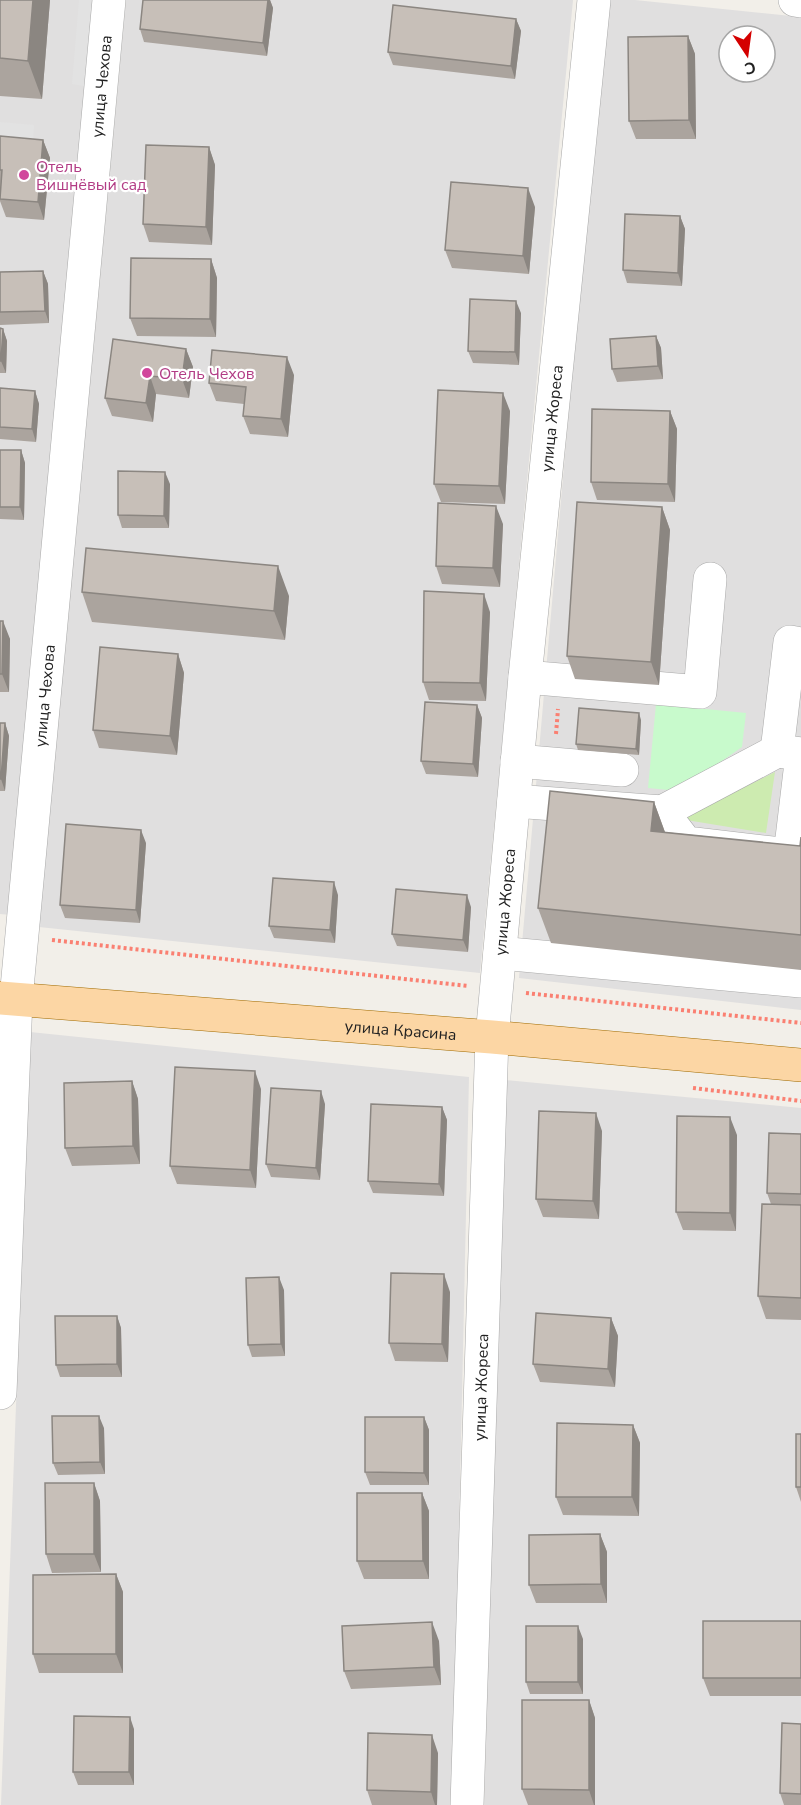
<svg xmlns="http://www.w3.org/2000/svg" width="801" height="1805" viewBox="0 0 801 1805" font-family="'Nunito Sans',sans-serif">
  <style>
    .residential { fill: #e0dfdf; fill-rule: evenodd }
    .grass { fill: #cdebb0 }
    .park { fill: #c8facc }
    .parking { fill: #e2e2e2 }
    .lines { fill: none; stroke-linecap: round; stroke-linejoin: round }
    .minor-casing { stroke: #a9a9a9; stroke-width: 34 }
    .major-casing { stroke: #a06b00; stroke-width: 34 }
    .path { stroke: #fa8072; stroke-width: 4; stroke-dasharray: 3 3; stroke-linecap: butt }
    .minor { stroke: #fff; stroke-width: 33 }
    .major { stroke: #fcd6a4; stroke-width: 33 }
    .wall { fill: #aba49e }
    .shaded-wall { fill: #8b8681 }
    .building { fill: #c7bfb8; stroke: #8b8681; stroke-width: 1.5 }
    .hotel-dot { fill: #d1479c; stroke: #fff; stroke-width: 2 }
    .labels { text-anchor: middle; stroke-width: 4.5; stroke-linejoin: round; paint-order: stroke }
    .street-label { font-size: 16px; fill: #222; stroke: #fff }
    .hotel-label { font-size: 16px; fill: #b23c85; stroke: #fff; text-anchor: start }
  </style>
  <rect width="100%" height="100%" fill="#f2efe9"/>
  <path class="residential" d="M0 0H93L12 915 0 914Z
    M126 0H573L480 973 39 927Z
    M605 0H635L801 17V1010L519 978ZM729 36H765V72H729Z
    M30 1032 469 1077 453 1805H1Z
    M505 1080 801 1108V1805H484Z"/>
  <path class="grass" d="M775 772 766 833 680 819Z"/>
  <path class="park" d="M656 704 746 713 742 747 679 791 648 788Z"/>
  <path class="parking" d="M79 0H92L84 86 72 84Z
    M0 122 34 125 33 142 0 139Z"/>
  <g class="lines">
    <defs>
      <g id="minor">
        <path d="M795 0 801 1"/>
        <path d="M801 644 790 642 777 751 801 754"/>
        <path d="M525 677 700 692 710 579"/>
        <path d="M517 761 622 770"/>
        <path d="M514 801 662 812 686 843 790 855 801 763"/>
        <path d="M662 812 777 751"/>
        <path d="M500 953 801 981"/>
        <path id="s1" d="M0 1393 16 999 109 0"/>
        <path id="s2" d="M467 1805 492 1037 525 677 594 0"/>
      </g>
      <g id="major">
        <path id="s3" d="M0 998 492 1037 801 1065"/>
      </g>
    </defs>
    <use href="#minor" class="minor-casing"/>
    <use href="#major" class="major-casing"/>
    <path class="path" d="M556 734 558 709
      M52 940 468 986
      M526 993 801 1023
      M693 1088 801 1101"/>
    <use href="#minor" class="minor"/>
    <use href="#major" class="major"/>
  </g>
  <path class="wall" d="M0 0H50L42 99 0 96Z
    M268 0H270L273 8 267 56 144 42 140 29Z
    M516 19 521 31 515 79 393 65 388 52Z
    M688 36 695 54 696 139H636L629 121Z
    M0 136 43 140 50 158 44 220 6 217 0 201Z
    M209 147 215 165 212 245 149 242 143 224Z
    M535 207 529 274 452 268 445 250Z
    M680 216 685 229 682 286 627 283 623 270Z
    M211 259 217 278 216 337 137 336 130 318Z
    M43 271 48 284 49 323 0 325V272Z
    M521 313 519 365 473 363 468 351Z
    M0 328 3 329 7 341 6 373H0Z
    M656 336 661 348 663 379 617 382 612 369Z
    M186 349 193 367 189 398 156 394 153 422 112 416 105 398Z
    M294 375 288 437 250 434 243 416 244 404 216 401 209 383Z
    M0 388 35 391 39 404 36 442 0 439Z
    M510 411 505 504 441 502 434 484Z
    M670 411 677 429 675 502 597 500 591 482Z
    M0 450H21L25 463 24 520 0 519Z
    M170 484 169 528H122L118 515Z
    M662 507 670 530 659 685 575 679 567 656Z
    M503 524 500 587 442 584 436 566Z
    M82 592 289 596 285 640 92 622Z
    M490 612 486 701 429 700 423 682Z
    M0 621 10 639 9 692H0Z
    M178 654 184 673 177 755 99 748 93 730Z
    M477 705 482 718 478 777 426 774 421 761Z
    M641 720 639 755 578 750 576 744Z
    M0 723H5L9 736 5 791H0Z
    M654 802 665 832 800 846 801 837V970L551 943 538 908Z
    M146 843 140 923 65 918 60 905Z
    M338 895 335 943 274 938 269 926Z
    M471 907 468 952 397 946 392 934Z
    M132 1081 138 1099 140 1164 72 1166 65 1148Z
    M261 1089 256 1188 177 1184 170 1166Z
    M325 1104 320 1180 271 1177 266 1164Z
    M442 1107 447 1120 444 1196 373 1193 368 1181Z
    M602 1131 599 1219 543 1217 536 1199Z
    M801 1134V1320L766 1319 758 1296 771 1204 767 1193Z
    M737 1135 736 1231 683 1230 676 1212Z
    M284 1290 285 1356 252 1357 248 1345Z
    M450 1292 448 1362 395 1361 389 1343Z
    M117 1316 121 1328 122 1377H60L56 1365Z
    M611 1318 618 1336 615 1387 540 1382 533 1364Z
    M424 1417 429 1430V1485H370L365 1472Z
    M633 1425 640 1443 639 1516 563 1515 556 1497Z
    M104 1428 105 1474 58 1475 53 1463Z
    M801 1434V1502L796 1487Z
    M94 1483 100 1501 101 1572 52 1573 46 1554Z
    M422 1493 429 1511V1579H364L357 1561Z
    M600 1534 607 1552V1603H536L529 1585Z
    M116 1574 123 1592V1673H39L33 1654Z
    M801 1621V1696H710L703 1678Z
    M583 1639V1694H530L526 1682Z
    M439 1641 441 1685 351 1689 344 1671Z
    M589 1700 595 1718V1805H528L522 1789Z
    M801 1724V1805H784L780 1793Z
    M134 1729V1785H78L73 1772Z
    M438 1753 437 1805H372L367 1790Z"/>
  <path class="shaded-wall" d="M33 0H50L42 99 28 61Z
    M268 0H270L273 8 267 56 263 43Z
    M516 19 521 31 515 79 511 66Z
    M688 36 695 54 696 139 689 120Z
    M43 140 50 158 44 220 38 202Z
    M209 147 215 165 212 245 206 227Z
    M528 188 535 207 529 274 523 256Z
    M680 216 685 229 682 286 678 273Z
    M211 259 217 278 216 337 210 319Z
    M43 271 48 284 49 323 45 311Z
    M516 301 521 313 519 365 515 352Z
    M3 329 7 341 6 373 1 361Z
    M656 336 661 348 663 379 658 366Z
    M186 349 193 367 189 398 182 379Z
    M287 357 294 375 288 437 281 419Z
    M150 376 156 394 153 422 146 403Z
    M35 391 39 404 36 442 32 429Z
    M503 393 510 411 505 504 499 486Z
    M670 411 677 429 675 502 668 484Z
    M21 450 25 463 24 520 20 507Z
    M165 472 170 484 169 528 164 516Z
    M496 506 503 524 500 587 493 568Z
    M662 507 670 530 659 685 651 662Z
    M278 566 289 596 285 640 274 611Z
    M484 594 490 612 486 701 480 683Z
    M3 621 10 639 9 692 2 674Z
    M178 654 184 673 177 755 170 736Z
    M477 705 482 718 478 777 473 764Z
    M639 713 641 720 639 755 636 749Z
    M5 723 9 736 5 791 1 779Z
    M654 802 667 838 651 831Z
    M141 830 146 843 140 923 136 910Z
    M334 882 338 895 335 943 330 930Z
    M467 895 471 907 468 952 463 940Z
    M255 1071 261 1089 256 1188 250 1170Z
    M132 1081 138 1099 140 1164 133 1146Z
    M321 1091 325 1104 320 1180 316 1168Z
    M442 1107 447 1120 444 1196 439 1184Z
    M596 1113 602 1131 599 1219 593 1201Z
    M730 1117 737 1135 736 1231 730 1213Z
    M444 1274 450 1292 448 1362 442 1344Z
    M279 1277 284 1290 285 1356 281 1344Z
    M117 1316 121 1328 122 1377 117 1364Z
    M611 1318 618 1336 615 1387 608 1369Z
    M99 1416 104 1428 105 1474 100 1462Z
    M424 1417 429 1430V1485L424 1473Z
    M633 1425 640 1443 639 1516 632 1497Z
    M94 1483 100 1501 101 1572 94 1554Z
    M422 1493 429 1511V1579L423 1561Z
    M600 1534 607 1552V1603L601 1584Z
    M116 1574 123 1592V1673L116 1654Z
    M432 1622 439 1641 441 1685 434 1667Z
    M578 1626 583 1639V1694L578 1682Z
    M589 1700 595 1718V1805H594L589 1790Z
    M130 1717 134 1729V1785L129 1772Z
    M432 1735 438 1753 437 1805H435L431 1792Z"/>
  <path class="building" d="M0 0H33L28 61 0 58Z
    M143 0H268L263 43 140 29Z
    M393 5 516 19 511 66 388 52Z
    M688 36 689 120 629 121 628 37Z
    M0 136 43 140 38 202 0 199 2 170H0Z
    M146 145 209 147 206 227 143 224Z
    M451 182 528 188 523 256 445 250Z
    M625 214 680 216 678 273 623 270Z
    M131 258 211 259 210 319 130 318Z
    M43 271 45 311 0 312V272Z
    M470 299 516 301 515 352 468 351Z
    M0 328 3 329 1 361H0Z
    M656 336 658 366 612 369 610 339Z
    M113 339 186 349 182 379 150 376 146 403 105 398Z
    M212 350 287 357 281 419 243 416 246 387 209 383Z
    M0 388 35 391 32 429 0 427Z
    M438 390 503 393 499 486 434 484Z
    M592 409 670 411 668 484 591 482Z
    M0 450H21L20 507H0Z
    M118 471 165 472 164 516 118 515Z
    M577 502 662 507 651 662 567 656Z
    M438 503 496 506 493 568 436 566Z
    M86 548 278 566 274 611 82 592Z
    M424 591 484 594 480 683 423 682Z
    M0 621H3L2 674H0Z
    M100 647 178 654 170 736 93 730Z
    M425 702 477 705 473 764 421 761Z
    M579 708 639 713 636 749 576 744Z
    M0 723H5L1 779H0Z
    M550 791 654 802 651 831 800 846 801 837V935L538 908Z
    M66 824 141 830 136 910 60 905Z
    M273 878 334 882 330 930 269 926Z
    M396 889 467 895 463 940 392 934Z
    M175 1067 255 1071 250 1170 170 1166Z
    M132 1081 133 1146 65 1148 64 1083Z
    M271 1088 321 1091 316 1168 266 1164Z
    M371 1104 442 1107 439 1184 368 1181Z
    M539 1111 596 1113 593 1201 536 1199Z
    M677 1116 730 1117V1213L676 1212Z
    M769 1133 801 1134V1194L767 1193Z
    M762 1204 801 1205V1298L758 1296Z
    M391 1273 444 1274 442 1344 389 1343Z
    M279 1277 281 1344 248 1345 246 1278Z
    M536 1313 611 1318 608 1369 533 1364Z
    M55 1316H117V1364L56 1365Z
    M52 1416H99L100 1462 53 1463Z
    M365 1417H424V1473L365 1472Z
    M557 1423 633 1425 632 1497H556Z
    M796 1434H801V1487H796Z
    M45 1483H94V1554H46Z
    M357 1493H422L423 1561H357Z
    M600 1534 601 1584 529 1585V1535Z
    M116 1574V1654H33V1575Z
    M703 1621H801V1678H703Z
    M432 1622 434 1667 344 1671 342 1626Z
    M526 1626H578V1682H526Z
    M522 1700H589V1790L522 1789Z
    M74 1716 130 1717 129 1772H73Z
    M782 1723 801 1724V1794L780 1793Z
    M368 1733 432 1735 431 1792 367 1790Z"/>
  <g class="hotel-dot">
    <circle cx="24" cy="175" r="6"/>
    <circle cx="147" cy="373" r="6"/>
  </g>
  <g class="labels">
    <g class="street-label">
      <text dy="6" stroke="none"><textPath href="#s1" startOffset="1311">улица Чехова</textPath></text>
      <text dy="6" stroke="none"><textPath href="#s2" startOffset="1390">улица Жореса</textPath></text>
      <text dy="6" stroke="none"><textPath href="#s1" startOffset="699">улица Чехова</textPath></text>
      <text dy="6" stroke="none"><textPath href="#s2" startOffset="904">улица Жореса</textPath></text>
      <text dy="6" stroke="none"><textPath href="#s3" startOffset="402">улица Красина</textPath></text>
      <text dy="6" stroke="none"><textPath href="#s2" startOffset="418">улица Жореса</textPath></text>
    </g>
    <g class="hotel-label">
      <text x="36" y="172">Отель<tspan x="36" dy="18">Вишнёвый сад</tspan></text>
      <text x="159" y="379">Отель Чехов</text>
    </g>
  </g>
  <g transform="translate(747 54) rotate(167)"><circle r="28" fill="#ffffff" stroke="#a7a7a7" stroke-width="1.5"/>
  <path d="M0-4.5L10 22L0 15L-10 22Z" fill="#d40000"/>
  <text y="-9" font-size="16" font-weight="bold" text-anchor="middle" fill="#222222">С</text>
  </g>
</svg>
